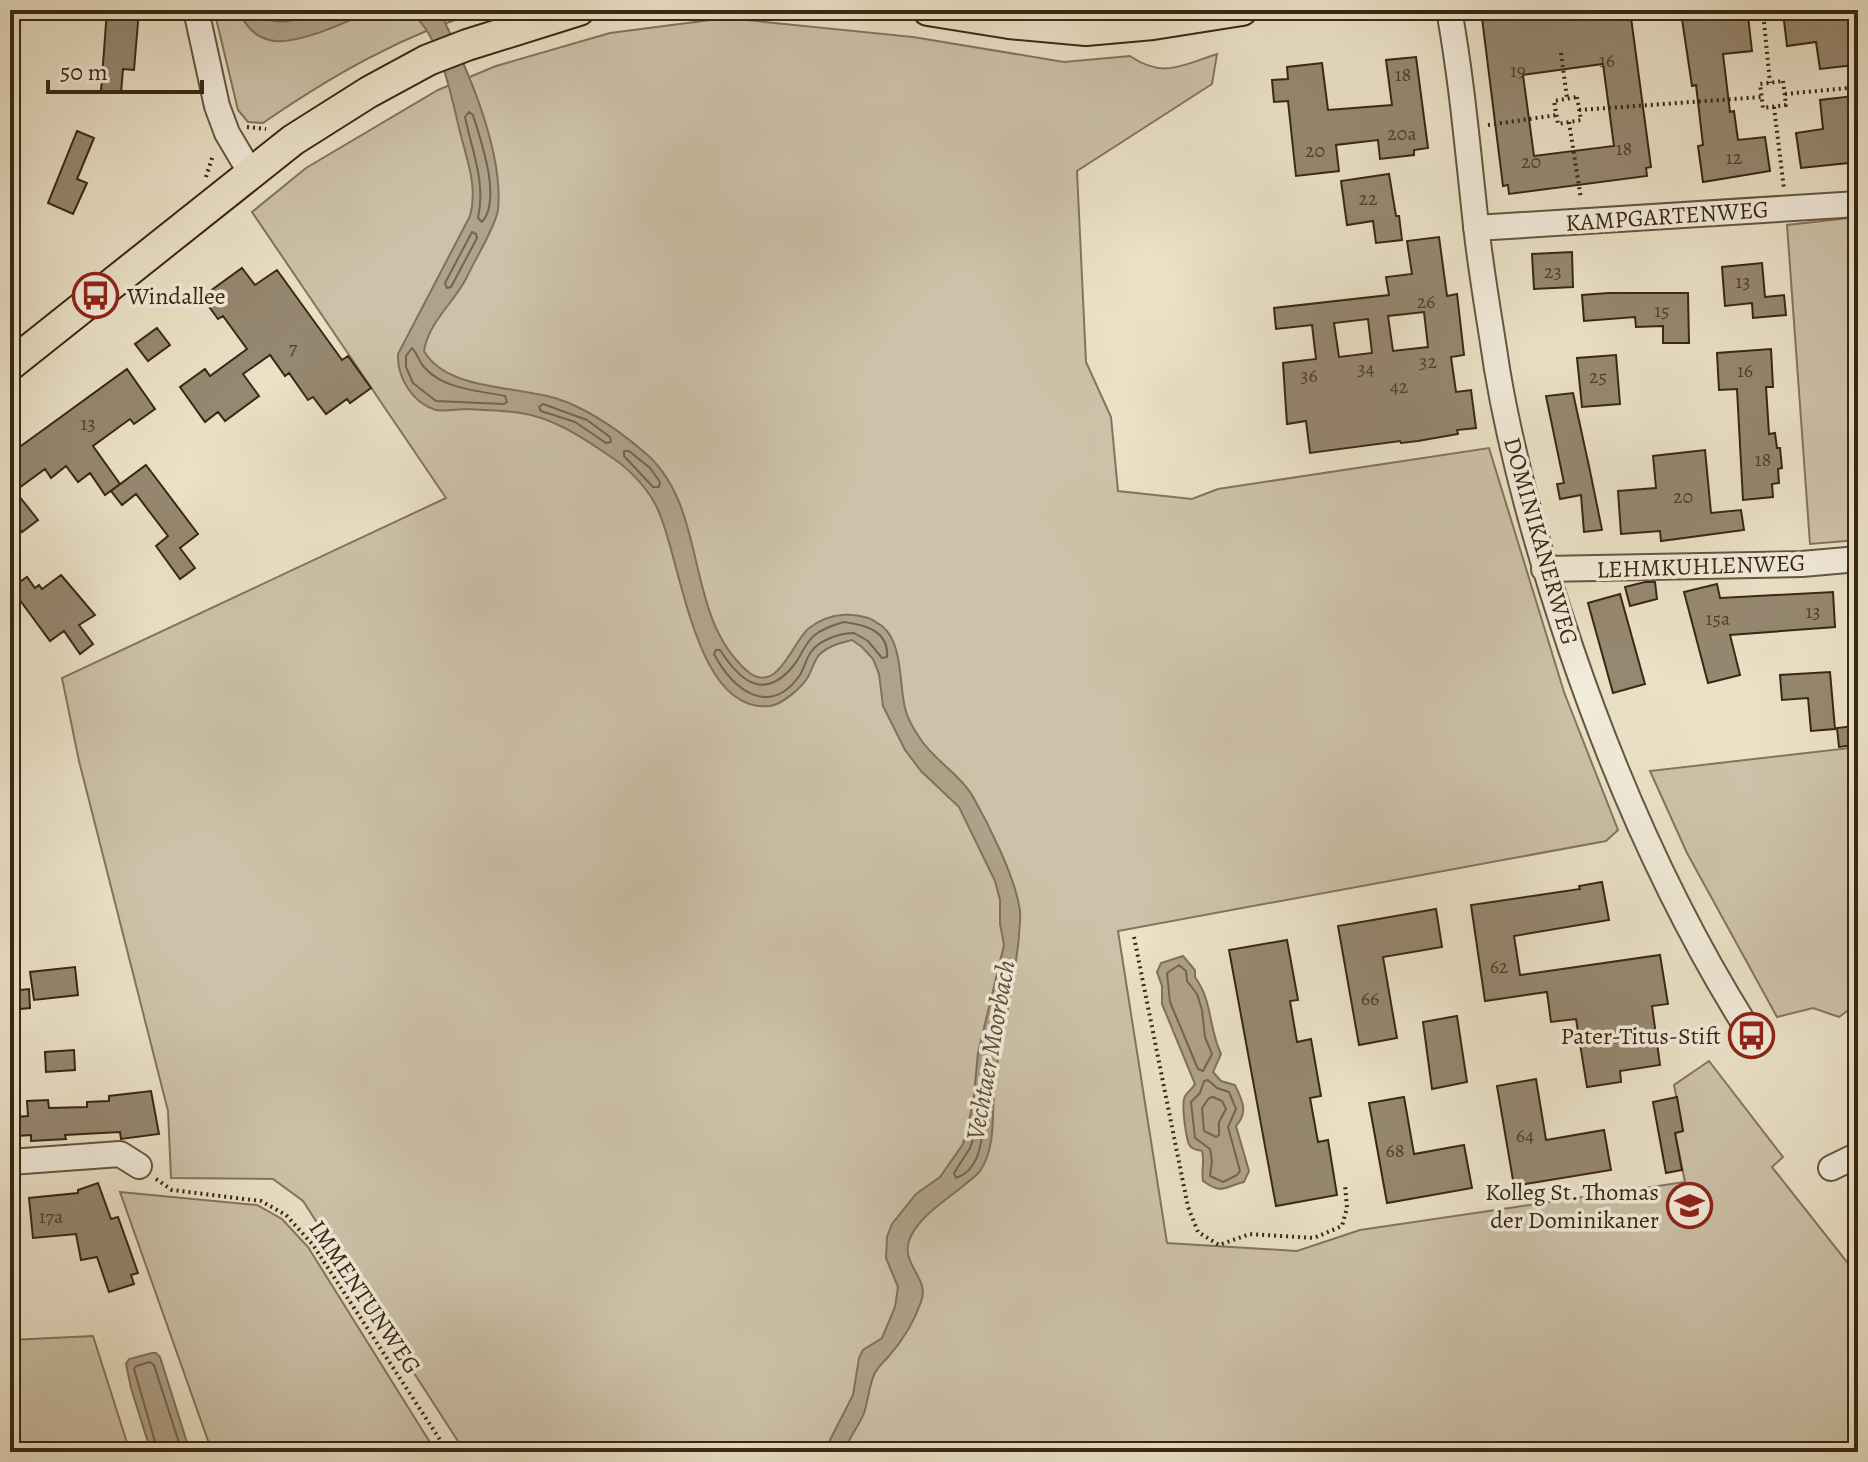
<svg xmlns="http://www.w3.org/2000/svg" width="1868" height="1462" viewBox="0 0 1868 1462" font-family="Alegreya,serif">
  <style>
    .green { fill: #cdc2a9; stroke: #84745e; stroke-width: 2 }
    .water { fill: #afa28a; stroke: #80715a; stroke-width: 2 }
    .lines { fill: none; stroke-linecap: round; stroke-linejoin: round }
    .shore { stroke: #74644e; stroke-width: 2 }
    .building { fill: #968871; stroke: #3a2713; stroke-width: 2; fill-rule: evenodd }
    .minor-casing { stroke: #665640; stroke-width: 28 }
    .major-casing { stroke: #3a2713; stroke-width: 34 }
    .path { stroke: #3a2713; stroke-width: 4; stroke-dasharray: 2 4; stroke-linecap: butt }
    .minor { stroke: #f2ecdb; stroke-width: 24 }
    .major { stroke: #ebe2c8; stroke-width: 30 }
    .labels { text-anchor: middle; stroke-width: 7; stroke-linejoin: round; paint-order: stroke }
    .number-label { font-size: 20px; fill: #513f2a }
    .street-label { font-size: 24px; fill: #3a2713; stroke: #f2ecdb }
    .poi-label { font-size: 24px; fill: #3a2713; stroke: #f2ecdb; text-anchor: end }
    .water-label { font-size: 26px; font-style: italic; fill: #5d4c37; stroke: #f2ecdb }
  </style>
  <rect width="100%" height="100%" fill="#ebe2c8"/>
  <filter id="stains"><feTurbulence type="fractalNoise" baseFrequency=".0025" numOctaves="4"/><feColorMatrix values="0 0 0 0 .2 0 0 0 0 .09 0 0 0 0 .02 0 0 0 .5 -.17"/></filter>
  <radialGradient id="worn" r=".72"><stop offset=".6" stop-color="#630" stop-opacity="0"/><stop offset="1" stop-color="#630" stop-opacity=".3"/></radialGradient>
  <path class="green" d="M214 10H485C404 34 331 76 263 123L248 122 238 110Z
    M726 18 913 37 1064 62 1130 56C1163 79 1183 65 1217 54L1212 84 1077 171 1086 362 1111 417 1118 491 1192 499 1218 489 1489 448 1564 692 1618 830 1606 841 1118 931 1167 1243 1297 1251 1360 1230 1685 1182 1675 1133 1683 1131 1674 1085 1709 1061 1783 1157 1772 1167 1858 1276V1319L1848 1345 1858 1394V1452H465L303 1201 273 1179 171 1178 168 1111 79 761 62 678 446 498 252 212 306 168 438 90 496 66 610 33Z
    M1858 217V540L1810 544 1787 225Z
    M1858 747V1003L1839 1017 1813 1008 1777 1017 1687 853 1650 771Z
    M120 1192 257 1205 282 1219 308 1247 436 1452H212Z
    M93 1336 130 1452H10V1340Z"/>
  <path class="water" d="M238 10H256C274 35 311 12 334 10 347 9 360 10 373 10 349 21 295 47 269 40 253 36 245 24 238 10Z
    M407 10H439C465 64 504 149 498 210 495 228 475 259 467 277 454 303 429 321 424 351 446 390 515 386 555 398 587 408 617 429 643 451 710 506 682 612 746 670 776 698 792 643 808 629 828 612 861 609 882 626 903 643 899 683 905 708 907 718 913 728 919 737 933 760 958 772 972 795 988 823 1013 873 1019 905 1022 915 1019 926 1019 936 1015 981 1004 1025 996 1070 990 1102 999 1143 980 1171 976 1177 967 1182 962 1187 944 1201 921 1216 911 1236 897 1263 931 1277 921 1302 914 1322 903 1340 889 1356 884 1362 877 1367 874 1375 869 1386 868 1401 864 1413 859 1426 850 1436 846 1448L848 1452H832L830 1440 853 1395 859 1358 863 1350 882 1338 895 1307 898 1287 886 1258 887 1237 892 1224 916 1194 940 1177 963 1144 973 1104 978 1053 1004 945 1000 924V900L995 881 959 807 921 771 905 750 883 706 879 674 873 659 862 647 852 640C840 643 828 646 819 655 814 661 812 670 808 677 801 688 783 704 770 706 691 715 681 548 654 502 644 484 626 466 608 455 582 437 553 418 521 413 503 410 484 410 466 409 457 409 445 412 436 410 412 403 397 377 398 354L470 216C478 187 467 160 460 132 451 96 440 30 407 10Z
    M1183 956 1195 970V977C1213 1002 1208 1026 1221 1054L1213 1072 1221 1081 1235 1085C1242 1100 1249 1112 1236 1126L1249 1171 1244 1182C1223 1187 1223 1195 1203 1181 1201 1170 1205 1162 1202 1151 1197 1150 1194 1150 1190 1146 1186 1141 1182 1107 1184 1099 1185 1093 1192 1090 1195 1084L1162 1004V986L1157 972 1161 963Z
    M152 1353H156L160 1357 190 1452H151L131 1388 126 1364 129 1359Z"/>
  <g class="lines">
    <path class="shore" d="M469 112 473 115C481 141 502 200 482 222L478 218C486 183 472 151 465 117Z
      M472 232 476 234 477 238 451 287 447 288 445 283Z
      M412 348C418 354 419 363 426 369 444 389 480 391 505 396L507 402 504 404 436 401 413 383 406 367V356Z
      M543 404 587 420 610 437 611 442 606 443 575 422 541 411 539 407Z
      M624 451H629L650 468 660 482 659 487H653L624 456Z
      M844 622C866 625 889 631 887 657L882 658 868 641 854 633C840 633 819 640 811 652 806 659 804 668 800 675 769 719 732 689 714 654L716 650H720C740 681 764 702 794 665 802 655 805 642 815 635 823 628 834 625 844 622Z
      M1179 965 1186 971 1187 981 1197 994 1202 1010 1205 1037 1212 1054 1203 1071 1198 1069 1170 1002 1167 973Z
      M1208 1080 1217 1088 1229 1092 1236 1109 1228 1127 1240 1171 1237 1175 1223 1182 1210 1176 1212 1161 1210 1149 1195 1138 1191 1102 1200 1093 1204 1081Z
      M1213 1097 1222 1101 1226 1109 1219 1122V1135L1216 1137 1204 1131 1202 1108 1209 1098Z
      M978 1124 983 1128C981 1148 977 1171 956 1178L954 1173 970 1148Z
      M158 1452 134 1369 136 1366 150 1362 154 1365 182 1452"/>
  </g>
  <path class="building" d="M107 10H139L134 70 123 69 121 93 101 91Z
    M1481 10H1630L1651 167 1646 168 1647 176 1509 194 1508 185 1503 186ZM1603 64 1614 146 1534 156 1523 75Z
    M1795 10H1848L1854 65 1820 69 1816 42 1787 46 1783 12Z
    M1718 14 1719 20 1748 16 1752 51 1723 54 1730 112 1734 111 1738 140 1765 137 1770 171 1703 182 1698 146 1703 145 1696 85 1692 86 1682 19Z
    M1416 57 1428 148 1414 150V155L1380 159 1378 140 1336 145 1339 171 1296 176 1288 101 1274 102 1272 80 1288 79 1287 67 1322 63 1328 110 1392 105 1386 60Z
    M1854 96 1858 127V162L1801 168 1796 133 1823 129 1820 100Z
    M77 131 94 138 77 179 87 183 73 214 48 203Z
    M1389 174 1396 216H1399L1402 240 1376 243 1373 221 1347 225 1341 181Z
    M1439 237 1447 296 1457 294 1464 355 1451 357 1456 392 1471 390 1476 428 1457 430 1458 434 1418 441 1401 443 1400 441 1310 453 1306 421 1287 424 1283 363 1316 359 1312 325 1276 329 1274 308 1389 295 1386 277 1412 274 1407 241ZM1424 312 1428 347 1393 351 1388 316ZM1368 319 1372 353 1339 357 1334 323Z
    M1572 252 1573 287 1534 289 1532 254Z
    M1762 263 1765 297 1784 295 1786 315 1753 318 1752 303 1725 306 1722 267Z
    M242 268 255 285 277 270 342 360 348 356 371 388 350 403 347 399 326 414 313 397 308 400 289 373 285 376 270 355 243 374 259 396 225 421 218 412 205 422 180 387 205 369 210 376 247 349 223 316 218 319 202 297Z
    M1609 293H1688L1689 343H1663V326L1636 327 1635 317 1584 321 1582 295Z
    M157 328 170 345 148 361 135 344Z
    M1771 349 1773 387H1766L1769 434 1775 433 1777 448H1780L1782 468 1778 469 1779 483 1772 484 1773 497 1743 500 1737 389 1719 390 1717 353Z
    M1616 355 1620 404 1582 407 1577 358Z
    M127 369 155 409 134 424 130 419 93 446 120 484 105 495 90 473 78 482 66 466 51 478 45 469 15 491 38 520 22 532 10 516V454Z
    M1573 393 1590 471 1602 530 1584 532 1581 495 1560 499 1557 484 1564 483 1546 396Z
    M1705 450 1711 513 1741 510 1744 530 1661 541 1660 531 1621 534 1618 491 1656 488 1653 456Z
    M146 465 198 534 180 548 195 568 180 579 156 546 168 536 136 494 122 505 111 491Z
    M61 575 95 615 79 625 93 644 80 654 64 631 50 641 11 588 27 577 35 588 39 585 42 589Z
    M1645 582H1655L1657 599 1630 606 1625 587Z
    M1717 584 1720 598 1833 592 1835 627 1730 635 1740 675 1708 683 1684 592Z
    M1620 594 1645 684 1613 693 1588 603Z
    M1830 672 1835 729 1811 731 1808 698 1782 700 1780 675Z
    M1853 726 1855 745 1839 747 1837 728Z
    M1602 882 1609 920 1514 936 1520 975 1660 955 1668 1004 1652 1006 1660 1065 1620 1071 1621 1082 1587 1087 1576 1019 1551 1022 1547 992 1485 1001 1471 905 1580 889 1579 886Z
    M1436 909 1442 947 1383 957 1397 1038 1359 1045 1338 926Z
    M1287 940 1298 1000 1290 1001 1297 1042 1311 1039 1321 1096 1310 1098 1318 1142 1328 1140 1337 1195 1276 1206 1229 950Z
    M75 967 78 995 34 1000 30 972Z
    M29 989 30 1008 10 1010V991Z
    M1457 1016 1467 1082 1432 1089 1423 1022Z
    M74 1050 75 1070 46 1072 45 1052Z
    M1536 1079 1546 1140 1604 1130 1611 1170 1514 1186 1497 1086Z
    M151 1091 159 1134 121 1139 120 1132 65 1135 66 1139 31 1141V1135L18 1136 16 1117 28 1116 27 1101 48 1100 49 1108 87 1107V1102L109 1101V1096Z
    M1404 1097 1414 1154 1464 1145 1472 1188 1387 1203 1369 1103Z
    M1677 1097 1683 1131 1675 1133 1682 1170 1666 1173 1653 1102Z
    M98 1183 111 1219 118 1217 138 1273 131 1275 134 1284 109 1292 97 1257 81 1260 76 1234 33 1238 29 1198 78 1193V1190Z"/>
  <g class="lines">
    <defs>
      <path id="minor" d="M196 10 217 106 227 133 250 172
        M1449 10C1462 81 1468 153 1476 225 1481 273 1490 321 1497 369 1513 464 1540 557 1571 649 1617 784 1675 915 1752 1036
        M1476 228 1858 204
        M1544 569 1802 564 1858 559
        M10 1162 120 1154 139 1166
        M1831 1168 1858 1155"/>
      <path id="major" d="M928 10 1009 23 1086 30 1153 24 1242 10
        M10 365 293 140 369 92 428 60 467 45 579 10"/>
    </defs>
    <use href="#minor" class="minor-casing"/>
    <use href="#major" class="major-casing"/>
    <path class="path" d="M1764 22 1770 83
      M1561 53 1567 98
      M1783 81 1786 105 1763 108 1760 84Z
      M1785 94 1858 87
      M1577 97 1581 120 1558 124 1554 101Z
      M1774 107 1784 189
      M1579 110 1762 97
      M1569 122 1581 199
      M1488 125 1557 115
      M247 127 266 129
      M206 177 213 155
      M1134 937 1188 1207 1198 1232 1219 1245 1250 1234 1314 1238 1342 1226 1347 1208 1345 1185
      M156 1179 172 1190 261 1201 286 1215 313 1245 448 1452"/>
    <use href="#minor" class="minor"/>
    <use href="#major" class="major"/>
  </g>
  <defs>
    <symbol id="bus-ring" viewBox="-11 -11 22 22"><circle r="9.5" fill="#f2ecdb" stroke="#8f2418" stroke-width="1.5"/><path d="M-5-6H5V4H4V6H2V4H-2V6H-4V4H-5ZM-3.5-4V0h7V-4ZM-3.5 1.2v1.5H-2V1.2ZM2 1.2v1.5H3.5V1.2Z" fill="#8f2418"/></symbol>
    <symbol id="school-ring" viewBox="-11 -11 22 22"><circle r="9.5" fill="#f2ecdb" stroke="#8f2418" stroke-width="1.5"/><path d="M0-5L7-2L0 1L-7-2ZM-4 1L0 2.5L4 1V4Q0 6-4 4Z" fill="#8f2418"/></symbol>
  </defs>
  <g fill-rule="evenodd">
    <use href="#bus-ring" x="70" y="270" width="51" height="51"/>
    <use href="#bus-ring" x="1726" y="1010" width="51" height="51"/>
    <use href="#school-ring" x="1664" y="1180" width="51" height="51"/>
  </g>
  <g class="labels">
    <g class="number-label">
      <text x="1607" y="67">16</text>
      <text x="1518" y="77">19</text>
      <text x="1403" y="81">18</text>
      <text x="1402" y="140">20a</text>
      <text x="1624" y="155">18</text>
      <text x="1315" y="157">20</text>
      <text x="1734" y="164">12</text>
      <text x="1531" y="168">20</text>
      <text x="1368" y="205">22</text>
      <text x="1553" y="278">23</text>
      <text x="1743" y="288">13</text>
      <text x="1426" y="308">26</text>
      <text x="1662" y="317">15</text>
      <text x="293" y="354">7</text>
      <text x="1428" y="368">32</text>
      <text x="1366" y="375">34</text>
      <text x="1745" y="377">16</text>
      <text x="1309" y="382">36</text>
      <text x="1598" y="383">25</text>
      <text x="1399" y="393">42</text>
      <text x="88" y="430">13</text>
      <text x="1763" y="466">18</text>
      <text x="1683" y="503">20</text>
      <text x="1813" y="618">13</text>
      <text x="1718" y="625">15a</text>
      <text x="1499" y="973">62</text>
      <text x="1370" y="1005">66</text>
      <text x="1525" y="1142">64</text>
      <text x="1395" y="1157">68</text>
      <text x="51" y="1223">17a</text>
    </g>
    <g class="street-label">
      <text transform="translate(1667 216) rotate(-4)" y="8">KAMPGARTENWEG</text>
      <text transform="translate(1541 541) rotate(74)" y="8">DOMINIKANERWEG</text>
      <text transform="translate(1701 566) rotate(-2)" y="8">LEHMKUHLENWEG</text>
      <text transform="translate(365 1297) rotate(56)" y="8">IMMENTUNWEG</text>
    </g>
    <g class="poi-label">
      <text x="127" y="304" text-anchor="start">Windallee</text>
      <text x="1721" y="1044">Pater-Titus-Stift</text>
      <text x="1659" y="1200">Kolleg St. Thomas<tspan x="1659" dy="28">der Dominikaner</tspan></text>
    </g>
    <g class="water-label">
      <text transform="translate(990 1050) rotate(-80)" y="9">Vechtaer Moorbach</text>
    </g>
  </g>
  <rect width="1868" height="1462" fill="none" stroke="#ebe2c8" stroke-width="40"/>
  <rect x="12" y="12" width="1844" height="1438" fill="none" stroke="#3a2713" stroke-width="4"/>
  <rect x="20" y="20" width="1828" height="1422" fill="none" stroke="#3a2713" stroke-width="2"/>
  <path d="M48 80v12h154v-12" fill="none" stroke="#3a2713" stroke-width="4"/>
  <text x="60" y="80" font-size="24" fill="#3a2713" stroke="#f2ecdb" stroke-width="6" paint-order="stroke">50 m</text>
  <rect width="100%" height="100%" filter="url(#stains)"/>
  <rect width="100%" height="100%" fill="url(#worn)"/>
</svg>
